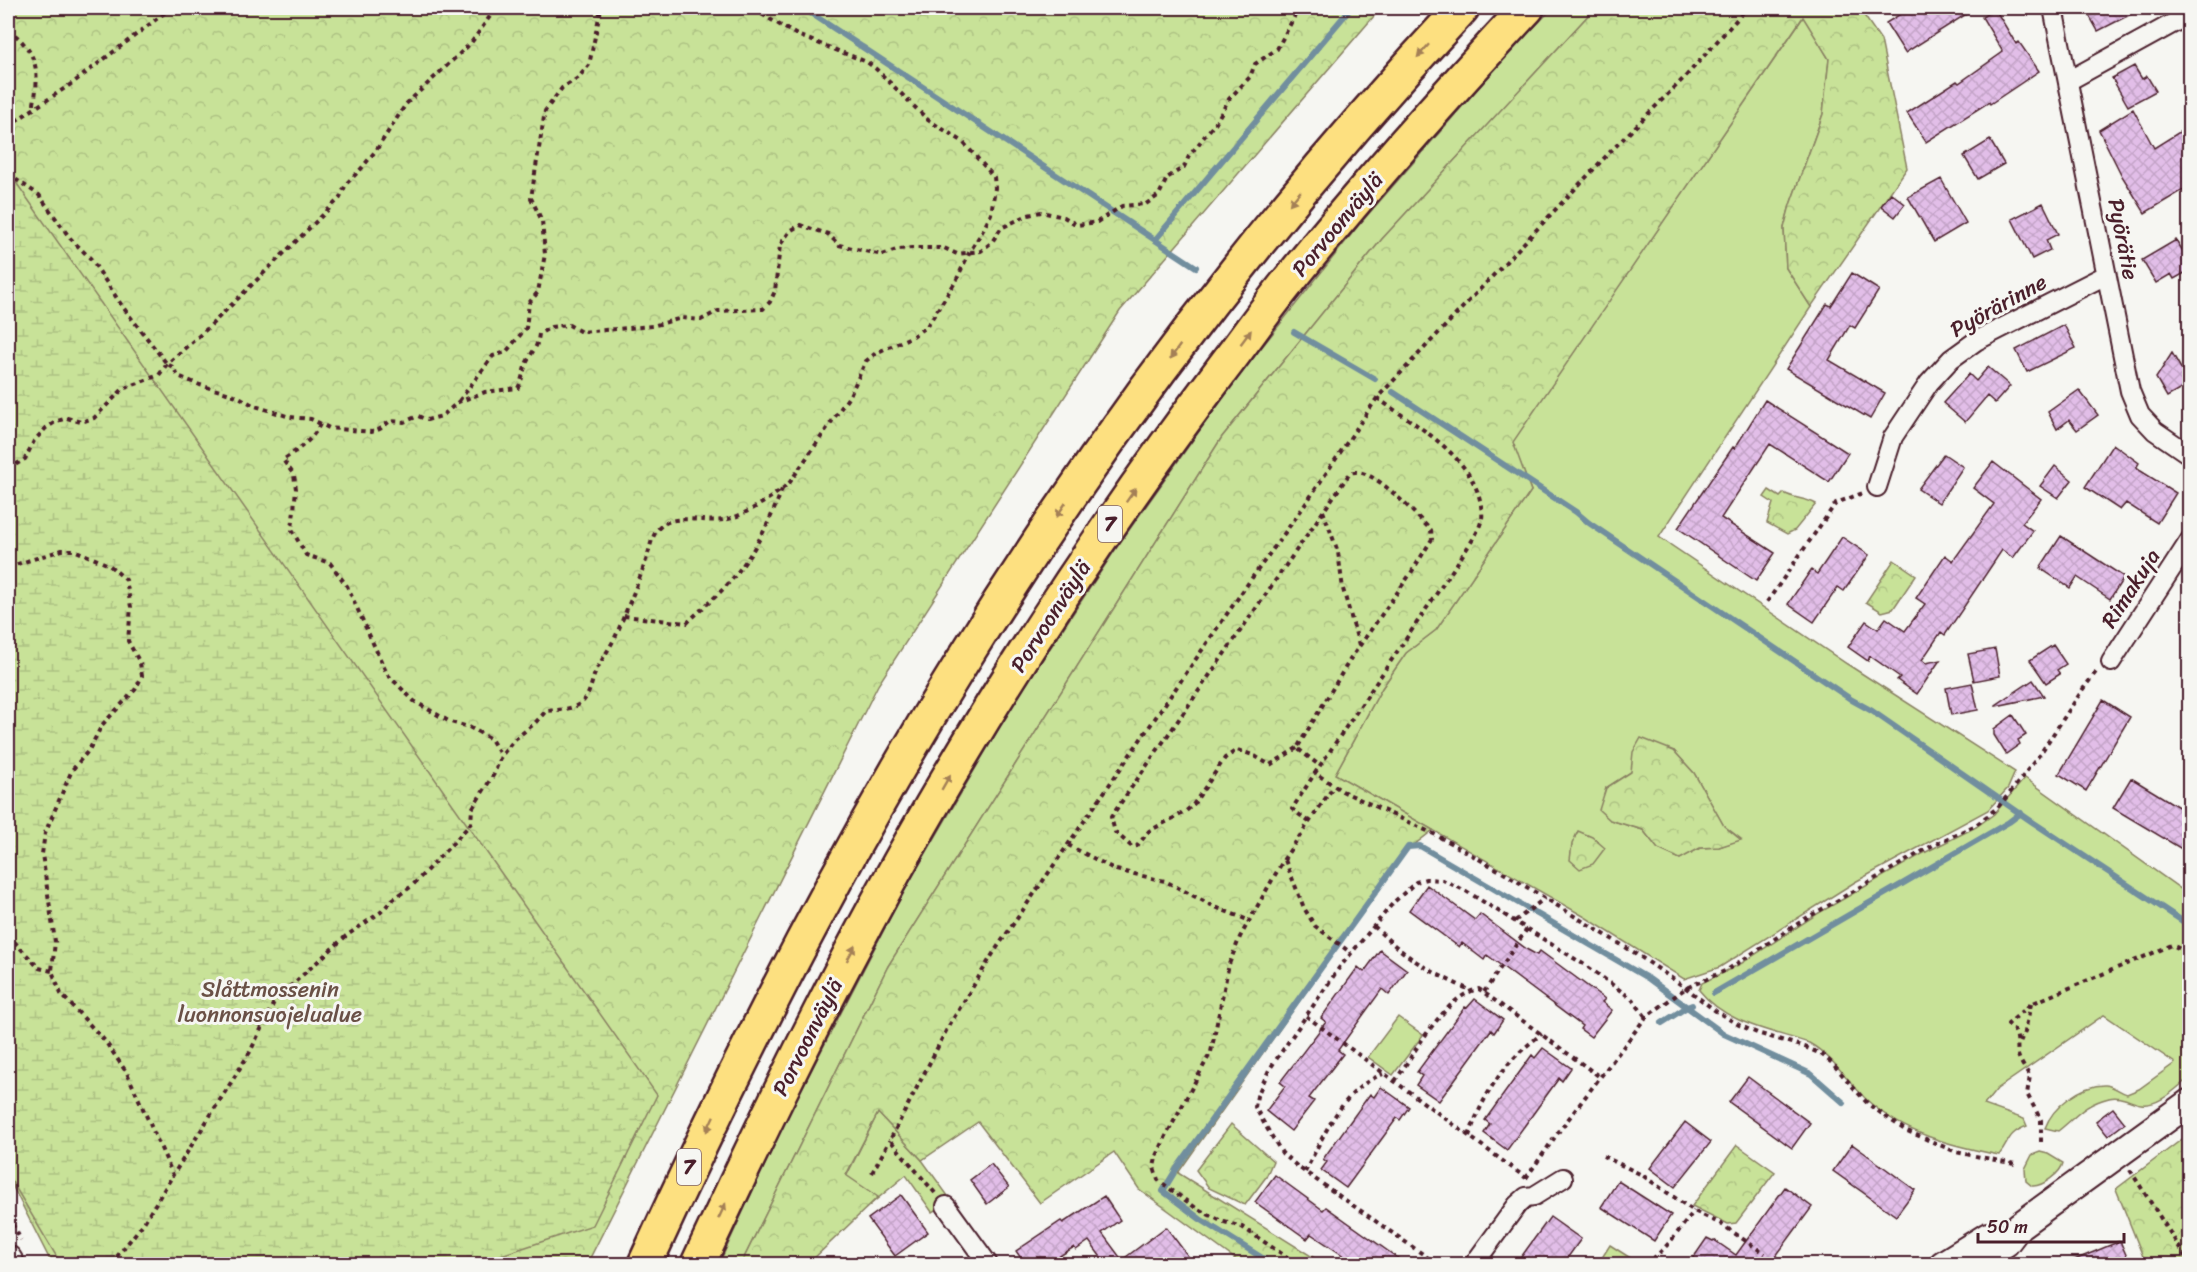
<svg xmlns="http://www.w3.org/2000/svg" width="2197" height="1272" viewBox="0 0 2197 1272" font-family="Sriracha,sans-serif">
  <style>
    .green { fill: #c8e298; stroke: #898062; stroke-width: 1.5; fill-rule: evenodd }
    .forest { fill: url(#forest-crowns); stroke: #898062; stroke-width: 1.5 }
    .wetland { fill: url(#wetland-marsh); stroke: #898062; stroke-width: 1.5 }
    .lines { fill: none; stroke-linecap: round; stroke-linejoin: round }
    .stream { stroke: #718e9e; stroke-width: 6 }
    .building { fill: url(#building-cross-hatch); stroke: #4a1f2b; stroke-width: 1.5 }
    .minor-casing { stroke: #4a1f2b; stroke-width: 22 }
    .secondary-casing { stroke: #4a1f2b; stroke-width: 30 }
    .motorway-casing { stroke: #4a1f2b; stroke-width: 38 }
    .path { stroke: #4a1f2b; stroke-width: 4; stroke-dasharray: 4.5 4.5; stroke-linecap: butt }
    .minor { stroke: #f6f6f2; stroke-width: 18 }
    .secondary { stroke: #f6f6f2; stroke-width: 26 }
    .motorway { stroke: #fde080; stroke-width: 33 }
    .oneway { fill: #a48056 }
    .labels { text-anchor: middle; stroke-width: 6; stroke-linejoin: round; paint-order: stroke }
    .shield { fill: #f6f6f2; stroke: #7e6067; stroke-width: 1.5 }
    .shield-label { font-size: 21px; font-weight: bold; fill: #4a1f2b }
    .street-label { font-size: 22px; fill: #4a1f2b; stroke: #f6f6f2 }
    .park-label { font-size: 22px; fill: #6a5046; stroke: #f6f6f2 }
  </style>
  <defs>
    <pattern id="forest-crowns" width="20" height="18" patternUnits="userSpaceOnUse" patternTransform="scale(1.5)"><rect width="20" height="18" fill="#c8e298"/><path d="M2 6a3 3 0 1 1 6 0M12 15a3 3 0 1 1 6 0" fill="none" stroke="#adc183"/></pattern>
    <pattern id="wetland-marsh" width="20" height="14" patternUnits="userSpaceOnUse" patternTransform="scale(1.5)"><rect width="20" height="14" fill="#c8e298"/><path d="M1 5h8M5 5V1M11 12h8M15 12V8" fill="none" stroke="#adc183"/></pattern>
    <pattern id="building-cross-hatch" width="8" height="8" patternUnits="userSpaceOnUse" patternTransform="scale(1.5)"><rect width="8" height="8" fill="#e2bee8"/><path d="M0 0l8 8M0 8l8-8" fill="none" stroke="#c3a3c7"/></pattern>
  </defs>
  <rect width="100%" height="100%" fill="#f6f6f2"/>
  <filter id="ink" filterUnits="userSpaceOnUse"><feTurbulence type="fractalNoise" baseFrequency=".0167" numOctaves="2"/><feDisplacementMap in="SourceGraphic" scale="12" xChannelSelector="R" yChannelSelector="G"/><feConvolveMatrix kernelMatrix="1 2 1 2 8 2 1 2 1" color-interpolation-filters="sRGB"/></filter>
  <g filter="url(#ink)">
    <path class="green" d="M1553 8H1595L1382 239 1222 437 888 966 741 1264H719L785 1121 904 891 1013 704 1117 547 1234 382 1358 226 1514 47Z
      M1804 16 1829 59 1823 114 1790 205 1784 228 1786 268 1811 307 1659 537 1847 664 2015 772 2008 788 1988 810 1855 882 1720 967 1684 979 1585 917 1335 774 1382 688 1406 653 1436 630 1531 491 1512 442ZM1674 751 1694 773 1724 826 1741 839 1719 847 1700 848 1680 859 1658 849 1643 830 1610 820 1606 788 1631 772Z
      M2025 778 2189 895V1078C2176 1088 2159 1107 2141 1104 2129 1102 2121 1095 2109 1098 2084 1104 2076 1117 2058 1131L2045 1128C2053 1106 2081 1085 2105 1085 2112 1085 2120 1092 2127 1094L2139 1089 2175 1063 2104 1015 1997 1089 1984 1105 2024 1119 2027 1126C2006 1134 2010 1142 1999 1155 1953 1146 1904 1134 1868 1101 1848 1082 1834 1057 1809 1043 1770 1030 1726 1024 1699 990L1702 983 1742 963 1817 914 1922 854 1976 827 1994 814Z
      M1398 1017 1423 1035 1393 1075 1368 1057Z
      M878 1113 922 1160 951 1200 932 1212 906 1175 865 1209 839 1191Z
      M2040 1152 2048 1154 2063 1163C2061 1173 2042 1187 2032 1186L2026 1181 2025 1169 2032 1155Z"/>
    <path class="forest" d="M8 8H1381L1120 311 878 685 587 1264H52L8 1177Z
      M1595 8H1859L1881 40 1907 168 1811 307 1786 268 1784 228 1790 205 1823 114 1829 59 1803 17 1513 442 1531 491 1436 630 1406 653 1382 688 1335 774 1433 830 1405 852 1178 1173 1324 1264H1242L1139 1189 1114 1152 1040 1203 978 1122 922 1160 878 1113 846 1175 878 1197 808 1264H741L888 966 1222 437 1382 239Z
      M1769 490 1780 497 1784 493C1794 499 1806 498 1816 504L1795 530 1787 534 1767 523 1773 503 1764 497Z
      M1894 560 1916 575 1893 609 1882 612 1866 602Z
      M1641 738 1674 751 1694 773 1724 826 1741 840 1719 847 1700 848 1680 859 1658 849 1643 830 1610 820 1599 810 1606 788 1631 772 1633 752Z
      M1578 831 1592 837 1605 848 1593 864 1580 869 1570 860 1572 844Z
      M1231 1124 1273 1161 1266 1177 1245 1205 1209 1188 1196 1170Z
      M2189 1134V1264H2146L2116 1189Z
      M1737 1145 1775 1172 1736 1223 1728 1224 1692 1206Z
      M1610 1245 1632 1259 1627 1264H1598Z"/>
    <path class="wetland" d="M8 171 657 1095 593 1225 474 1264H61L8 1175Z"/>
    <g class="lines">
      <path class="stream" d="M803 8 1155 240
        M1196 267 1155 240 1351 8
        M1294 332 1375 379
        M1393 392 1576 512 1589 523 1852 700 1872 711 2031 821 2190 926
        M1714 993 2009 822 2021 813
        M1662 1023 1687 1007 1724 1034 1811 1074 1844 1103
        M1272 1264 1200 1219 1163 1191 1177 1168 1408 847 1420 846 1649 979 1687 1007 1692 1005"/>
    </g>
    <path class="building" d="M1910 8H1976L1905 53 1886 23Z
      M2085 8H2143L2098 31Z
      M1995 9 2016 44 2019 42 2039 71 1990 104 1989 102 1926 142 1907 113 1957 81 1959 83 2003 52 1982 17Z
      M2134 66 2142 79 2147 76 2156 91 2128 106 2112 78Z
      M2133 109 2154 148 2181 131 2190 144V186L2145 213 2122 176 2099 130Z
      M1990 140 2004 164 1978 179 1964 156Z
      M1941 179 1966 223 1934 242 1908 197Z
      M1891 193 1905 204 1895 217 1881 206Z
      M2043 203 2058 234 2046 240 2050 250 2032 259 2012 219Z
      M2176 240 2190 262V270L2174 279 2171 274 2156 283 2142 260Z
      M1852 273 1879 290 1855 328 1850 325 1829 360 1885 393 1870 419 1786 369 1827 304 1831 306Z
      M2064 325 2076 348 2027 372 2016 350Z
      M2172 353 2190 384 2167 397 2156 378Z
      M1988 367 2010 386 1995 403 1987 396 1965 422 1943 403 1969 374 1976 381Z
      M2079 390 2098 415 2077 430 2069 420 2057 429 2048 412Z
      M1765 400 1848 453 1829 482 1770 444 1721 518 1775 553 1756 581 1678 528 1733 447 1735 448Z
      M2113 444 2139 463 2136 468 2176 493 2157 523 2126 503 2120 510 2085 487Z
      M1944 454 1963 467 1939 503 1918 489Z
      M1993 462 2041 499 2022 523 2033 531 2013 558 2002 550 1945 635 1941 632 1922 660 1926 663 1940 660 1917 694 1897 680 1900 677 1870 656 1868 661 1848 647 1866 621 1878 629 1886 618 1905 631 1925 604 1916 598 1945 555 1953 561 1994 504 1973 488Z
      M2055 466 2072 480 2058 498 2040 486Z
      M2061 536 2124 577 2110 599 2077 577 2070 588 2040 568Z
      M1842 537 1869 555 1844 591 1838 587 1814 622 1788 604 1811 570 1817 574Z
      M2053 645 2066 664 2057 670 2060 674 2046 683 2030 660Z
      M1995 649 2000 676 1974 681 1968 654Z
      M2033 680 2044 696 1996 706V705Z
      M1972 683 1978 710 1951 715 1946 688Z
      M2103 700 2130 717 2086 791 2059 774Z
      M2013 715 2026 735 2018 740 2020 744 2006 754 1994 735V729Z
      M2131 778 2190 814V854L2113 808Z
      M1427 885 1475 920 1480 914 1528 950 1537 955 1540 951 1605 999 1602 1002 1612 1010 1591 1037 1580 1029 1582 1026 1487 955 1484 960 1462 943 1459 947 1409 910Z
      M1380 950 1407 970 1389 995 1382 989 1338 1050 1343 1054 1309 1098 1314 1101 1291 1131 1266 1111 1285 1086 1280 1082 1326 1022 1321 1018 1358 967 1364 972Z
      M1475 999 1503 1020 1494 1033 1491 1030 1439 1101 1416 1085 1422 1076 1417 1072 1465 1007 1467 1008Z
      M1543 1048 1571 1068 1562 1081 1559 1078 1507 1150 1484 1133 1490 1124 1485 1120 1532 1055 1535 1058Z
      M1748 1077 1810 1123 1792 1148 1729 1102Z
      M1381 1087 1409 1107 1400 1120 1397 1118 1346 1188 1321 1170 1327 1162 1323 1159 1370 1094 1374 1097Z
      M2113 1108 2125 1123 2108 1136 2096 1121Z
      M1685 1122 1711 1142 1675 1187 1650 1168Z
      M1852 1144 1915 1190 1896 1216 1833 1171Z
      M991 1164 1009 1187 987 1204 970 1180Z
      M1275 1175 1323 1210 1326 1207 1406 1264H1356L1311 1234 1307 1239 1255 1202Z
      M1618 1181 1671 1215 1654 1241 1601 1207Z
      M1785 1187 1812 1207 1770 1264H1689L1707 1238 1713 1241 1714 1240 1736 1255Z
      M901 1195 928 1232 895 1256 868 1219Z
      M1104 1196 1120 1220 1102 1233 1122 1260 1166 1227 1188 1256 1177 1264H1106L1089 1241 1076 1250 1074 1247 1047 1264H1025L1016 1251 1061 1221 1063 1223Z
      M1550 1217 1581 1239 1563 1264H1516Z
      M2120 1241 2130 1264H2065Z"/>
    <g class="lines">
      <defs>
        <path id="minor" d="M2053 8 2130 391 2140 415 2155 431 2190 455
          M2068 81 2190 14
          M1877 487 1893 437 1929 383 1951 359 1976 341 2106 275
          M2111 662 2190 540
          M946 1206 988 1264
          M1474 1264 1517 1205 1526 1197 1534 1196 1563 1178"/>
        <path id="secondary" d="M8 1259 11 1264
          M1943 1264 1988 1236
          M1973 1264 2006 1243 2019 1226 2190 1102"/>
        <path id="motorway" d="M645 1264C739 1058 842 855 962 662 1106 428 1275 208 1462 8
          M698 1264C775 1099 855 935 948 778 1032 636 1124 499 1223 368 1246 338 1268 306 1292 277 1367 184 1446 95 1527 8"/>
      </defs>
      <use href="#minor" class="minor-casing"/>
      <use href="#secondary" class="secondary-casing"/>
      <use href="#motorway" class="motorway-casing"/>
      <path class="path" d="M8 29C39 53 40 72 33 109
        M8 126 74 82 171 8
        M8 174 39 195 70 238 91 259 122 306 167 364 173 367 178 376 200 385 237 396 255 406 290 417 311 419 329 428 372 432 380 429 390 421 404 422 418 416 427 420 442 416 458 402 485 392 518 388C523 379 523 369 528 360 534 348 537 349 539 334L551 327 569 325 581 332 652 326 682 318 701 320 718 311 763 309 770 302 775 291 780 245 790 231 800 225 828 234 839 245 882 255 899 249 912 248H944L957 254 981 251 992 242 1001 228 1028 215 1041 212 1064 217 1077 225 1097 222 1122 206 1146 204 1159 195 1167 178 1184 167 1189 156 1216 122 1229 99 1250 77 1255 64 1277 49 1299 8
        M1377 398C1414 424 1473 456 1481 505 1481 509 1483 514 1482 518 1479 533 1468 546 1460 559L1315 773 1342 791 1436 835 1502 872 1635 953 1686 988 1717 1012 1739 1025 1757 1033 1805 1047 1821 1054 1832 1063 1868 1104 1905 1130 1956 1152 2015 1164
        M459 401 493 356 506 352 526 328 529 303 538 292 545 254 542 221 531 198 545 111 562 88 578 78 589 65 601 8
        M320 424C313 440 297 450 283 460L294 475 296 489 292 530 306 555 330 563 347 586 387 674 414 701 450 722 469 727 491 739 501 756
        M8 469 25 459 34 441 46 428 57 421 67 418 81 422 94 418 123 389 159 375 167 364 209 327 340 198 346 184 361 169 377 149 406 104 471 43 496 8
        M1323 511 1338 552 1343 589 1359 645
        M8 567 62 550H74L109 565 126 580 131 607 128 641 140 663 142 676 135 690 102 725 89 750 72 770 45 833 42 854 55 941 52 971 61 994 105 1041 127 1073 173 1175 250 1052 275 1000 346 936 381 912 392 900 412 886 467 828 471 823 472 809 494 774 501 756 515 739 535 723 546 711C556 710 572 710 581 703 591 695 591 681 596 671 603 657 612 645 618 631 627 608 637 586 645 563 650 551 650 539 658 529 672 512 705 523 723 520 744 517 775 496 790 482L850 395 866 361 876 353 913 336 927 326 956 281 969 253 982 232 991 214 995 188 994 177 962 141 928 120 876 69 867 62 797 35 751 8
        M1767 602 1836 503 1863 493
        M624 616 687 623C700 610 715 598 727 585 752 557 770 523 782 489
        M1297 748 1270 765 1253 755 1237 750 1225 758 1193 805 1185 812 1149 831 1137 846 1132 847 1115 832 1111 817 1350 473C1372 464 1415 515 1431 530L1432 539 1411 573 1351 658 1297 748 1320 766
        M1309 822 1292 809 1315 773
        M1068 845 1116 870 1165 881 1215 907 1248 920
        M1285 860 1304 908 1315 926 1351 953
        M1515 921 1545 898
        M1374 926C1403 956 1431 973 1470 990
        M8 935 39 968 52 971
        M1484 992 1527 929
        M1306 1016 1526 1178
        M2020 1042 2025 1031 2031 1004
        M1395 1081C1414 1054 1445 995 1479 989L1600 1077
        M1469 1136C1484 1093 1504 1061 1542 1034
        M2041 1142V1120L2027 1094 2030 1076C2026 1070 2020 1062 2018 1055 2016 1043 2021 1034 2008 1024L2031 1004 2172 945 2190 954
        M1603 1156 1642 1175 1694 1211 1721 1224 1765 1254
        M2130 1170 2190 1264
        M1305 1172C1324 1135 1342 1089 1383 1074
        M872 1173 890 1140
        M1526 1178 1560 1130 1646 1017 1686 988 1727 970 1805 919 1935 844 1976 825 1998 807 2009 794 2040 754 2083 689 2096 672
        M935 1193 890 1140 947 1029 994 952 1249 582 1302 509 1377 398 1611 151 1685 77 1747 8
        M8 1216 21 1240
        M111 1264 143 1224 173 1175
        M1297 1264 1242 1227 1221 1221 1196 1208 1158 1180 1154 1167 1156 1158 1166 1136 1211 1052 1229 964 1240 937 1284 859 1334 786
        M1437 1264 1298 1167 1282 1153 1265 1125 1255 1107 1257 1096 1269 1070 1339 968 1394 902 1416 882 1426 879 1443 880 1466 891 1588 967 1632 999 1646 1017
        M1645 1264C1665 1252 1679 1230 1694 1211"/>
      <use href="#minor" class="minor"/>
      <use href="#secondary" class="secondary"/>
      <use href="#motorway" class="motorway"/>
    </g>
    <defs><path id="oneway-solid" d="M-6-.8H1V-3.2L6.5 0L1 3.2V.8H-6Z" transform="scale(1.5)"/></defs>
    <g class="oneway">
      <use href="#oneway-solid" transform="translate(1423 51) rotate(132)"/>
      <use href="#oneway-solid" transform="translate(1295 198) rotate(130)"/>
      <use href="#oneway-solid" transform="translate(1246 337) rotate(-53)"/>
      <use href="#oneway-solid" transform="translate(1175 352) rotate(126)"/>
      <use href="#oneway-solid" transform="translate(1131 495) rotate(-55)"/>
      <use href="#oneway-solid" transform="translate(1061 510) rotate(124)"/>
      <use href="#oneway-solid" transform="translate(946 782) rotate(-60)"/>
      <use href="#oneway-solid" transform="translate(851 953) rotate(-62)"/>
      <use href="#oneway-solid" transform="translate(710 1124) rotate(115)"/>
      <use href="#oneway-solid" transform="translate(722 1211) rotate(-65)"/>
    </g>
  </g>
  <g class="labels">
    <g class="shield">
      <rect x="1098" y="506" width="24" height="36" rx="4.5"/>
      <rect x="677" y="1149" width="24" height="36" rx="4.5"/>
    </g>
    <g class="shield-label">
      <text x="1110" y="531">7</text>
      <text x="689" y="1174">7</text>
    </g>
    <g class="street-label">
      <text transform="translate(1337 224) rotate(-50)" y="8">Porvoonväylä</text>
      <text transform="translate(2124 239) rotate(79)" y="8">Pyörätie</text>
      <text transform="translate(1998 305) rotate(-29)" y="8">Pyörärinne</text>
      <text transform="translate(2130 588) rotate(-57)" y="8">Rimakuja</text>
      <text transform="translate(1050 616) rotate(-57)" y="8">Porvoonväylä</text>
      <text transform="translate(807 1037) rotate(-63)" y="8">Porvoonväylä</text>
    </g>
    <g class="park-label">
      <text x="270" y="997">Slåttmossenin<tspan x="270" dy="25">luonnonsuojelualue</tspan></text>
    </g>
  </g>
  <rect width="2197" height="1272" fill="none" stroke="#f6f6f2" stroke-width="30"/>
  <rect x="15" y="15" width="2167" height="1242" fill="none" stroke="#4a1f2b" stroke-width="2" filter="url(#ink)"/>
  <path d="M1978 1233v9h146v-9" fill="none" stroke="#4a1f2b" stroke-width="3"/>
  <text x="1987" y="1233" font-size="18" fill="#4a1f2b" stroke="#f6f6f2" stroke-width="4.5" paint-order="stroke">50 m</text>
</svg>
